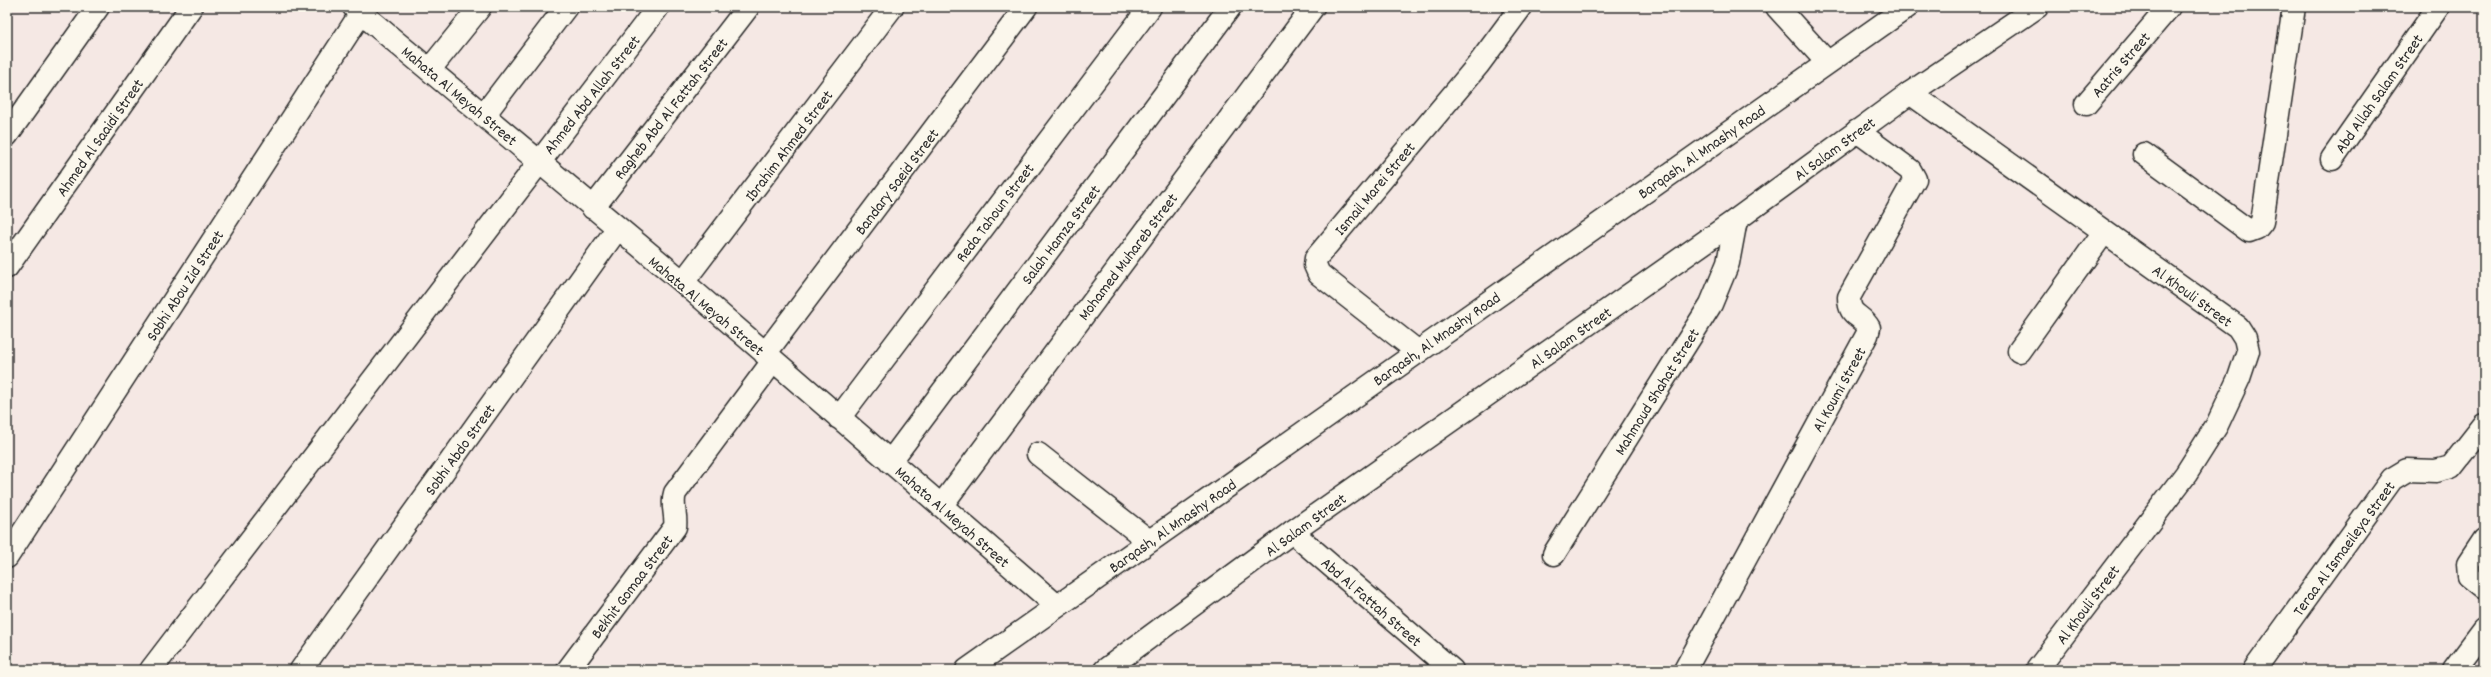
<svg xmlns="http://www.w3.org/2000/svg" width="2491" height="677" viewBox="0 0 2491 677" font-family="Dekko,sans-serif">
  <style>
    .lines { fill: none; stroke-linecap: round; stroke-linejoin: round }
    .street-casing { stroke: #2b2b2b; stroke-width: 25 }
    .secondary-casing { stroke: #2b2b2b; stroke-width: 25 }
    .street { stroke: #fbf7ec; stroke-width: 22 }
    .secondary { stroke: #fbf7ec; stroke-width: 22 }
    .labels { text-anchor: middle; stroke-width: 3.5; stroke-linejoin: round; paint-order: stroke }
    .street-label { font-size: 16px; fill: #2b2b2b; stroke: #fbf7ec }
  </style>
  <rect width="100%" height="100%" fill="#f5e8e4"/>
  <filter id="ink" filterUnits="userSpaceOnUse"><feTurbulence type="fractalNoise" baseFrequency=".025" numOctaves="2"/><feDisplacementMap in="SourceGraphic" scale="8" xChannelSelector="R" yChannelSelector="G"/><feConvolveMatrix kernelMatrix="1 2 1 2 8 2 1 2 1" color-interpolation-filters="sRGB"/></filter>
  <g filter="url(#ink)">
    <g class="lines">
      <defs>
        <path id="street" d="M354 7 683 282 1057 606
          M1777 7 1827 62
          M430 69 480 7
          M1910 93 2238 327 2245 338 2248 351 2239 378 2217 425 2186 474 2037 670
          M2086 104 2169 7
          M484 115 566 7
          M7 135 98 7
          M2144 154 2249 231 2257 228 2262 222 2294 7
          M2332 159 2438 7
          M593 208 748 7
          M7 267 191 7
          M683 282 892 7
          M1417 351 1319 274 1315 265 1316 258 1478 65 1521 7
          M2019 351 2104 232
          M765 354 1026 7
          M839 418 1150 7
          M1038 454 1149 541
          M890 462 1230 7
          M941 506 1313 7
          M1292 532 1452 670
          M2484 540 2468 564 2469 576 2484 588
          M1554 554 1711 304 1728 263 1736 220
          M7 557 361 13
          M151 670 658 7
          M301 670 617 229
          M568 670 675 527C677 515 671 505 675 493L773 361
          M1685 670 1867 335 1869 328C1861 313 1849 318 1849 297L1915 179 1910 170 1857 131
          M2254 670 2392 479 2407 470 2436 471 2451 467 2484 425
          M2454 670 2484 630"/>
        <path id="secondary" d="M967 670 1907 7
          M1105 670 1292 532 1736 220 1910 93 2037 7"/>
      </defs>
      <use href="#street" class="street-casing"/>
      <use href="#secondary" class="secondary-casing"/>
      <use href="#street" class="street"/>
      <use href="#secondary" class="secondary"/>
    </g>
  </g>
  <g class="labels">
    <g class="street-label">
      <text transform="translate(2120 64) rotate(-49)" y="6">Aatris Street</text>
      <text transform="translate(2378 93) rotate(-55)" y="6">Abd Allah Salam Street</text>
      <text transform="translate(591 94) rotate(-52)" y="6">Ahmed Abd Allah Street</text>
      <text transform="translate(460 95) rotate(40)" y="6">Mahata Al Meyah Street</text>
      <text transform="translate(670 108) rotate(-52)" y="6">Ragheb Abd Al Fattah Street</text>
      <text transform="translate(99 137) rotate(-55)" y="6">Ahmed Al Saaidi Street</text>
      <text transform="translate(788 145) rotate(-53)" y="6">Ibrahim Ahmed Street</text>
      <text transform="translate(1834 148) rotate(-36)" y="6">Al Salam Street</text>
      <text transform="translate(1701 151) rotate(-35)" y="6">Barqash, Al Mnashy Road</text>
      <text transform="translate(896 181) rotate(-53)" y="6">Bandary Saeid Street</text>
      <text transform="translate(1374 188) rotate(-50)" y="6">Ismail Marei Street</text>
      <text transform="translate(994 212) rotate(-53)" y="6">Reda Tahoun Street</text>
      <text transform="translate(1060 234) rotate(-53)" y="6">Salah Hamza Street</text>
      <text transform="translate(1127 256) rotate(-53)" y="6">Mohamed Muhareb Street</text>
      <text transform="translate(184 285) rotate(-57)" y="6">Sobhi Abou Zid Street</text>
      <text transform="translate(2193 295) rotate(36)" y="6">Al Khouli Street</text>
      <text transform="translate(707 305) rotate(40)" y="6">Mahata Al Meyah Street</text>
      <text transform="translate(1570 337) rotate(-35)" y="6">Al Salam Street</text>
      <text transform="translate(1436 338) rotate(-35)" y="6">Barqash, Al Mnashy Road</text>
      <text transform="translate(1838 389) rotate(-61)" y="6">Al Koumi Street</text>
      <text transform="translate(1656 391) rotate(-58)" y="6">Mahmoud Shahat Street</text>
      <text transform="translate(459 449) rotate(-54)" y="6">Sobhi Abdo Street</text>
      <text transform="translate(953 516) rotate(41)" y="6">Mahata Al Meyah Street</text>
      <text transform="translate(1305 524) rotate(-36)" y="6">Al Salam Street</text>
      <text transform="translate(1172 525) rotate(-35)" y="6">Barqash, Al Mnashy Road</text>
      <text transform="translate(2343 548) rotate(-54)" y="6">Teraa Al Ismaeileya Street</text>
      <text transform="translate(631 586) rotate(-53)" y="6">Bekhit Gomaa Street</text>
      <text transform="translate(1372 601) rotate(41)" y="6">Abd Al Fattah Street</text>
      <text transform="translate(2087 604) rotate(-53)" y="6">Al Khouli Street</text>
    </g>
  </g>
  <rect width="2491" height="677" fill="none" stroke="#fbf7ec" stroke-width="24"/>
  <rect x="12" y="12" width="2467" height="653" fill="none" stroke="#2b2b2b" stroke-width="1.5" filter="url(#ink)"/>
</svg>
